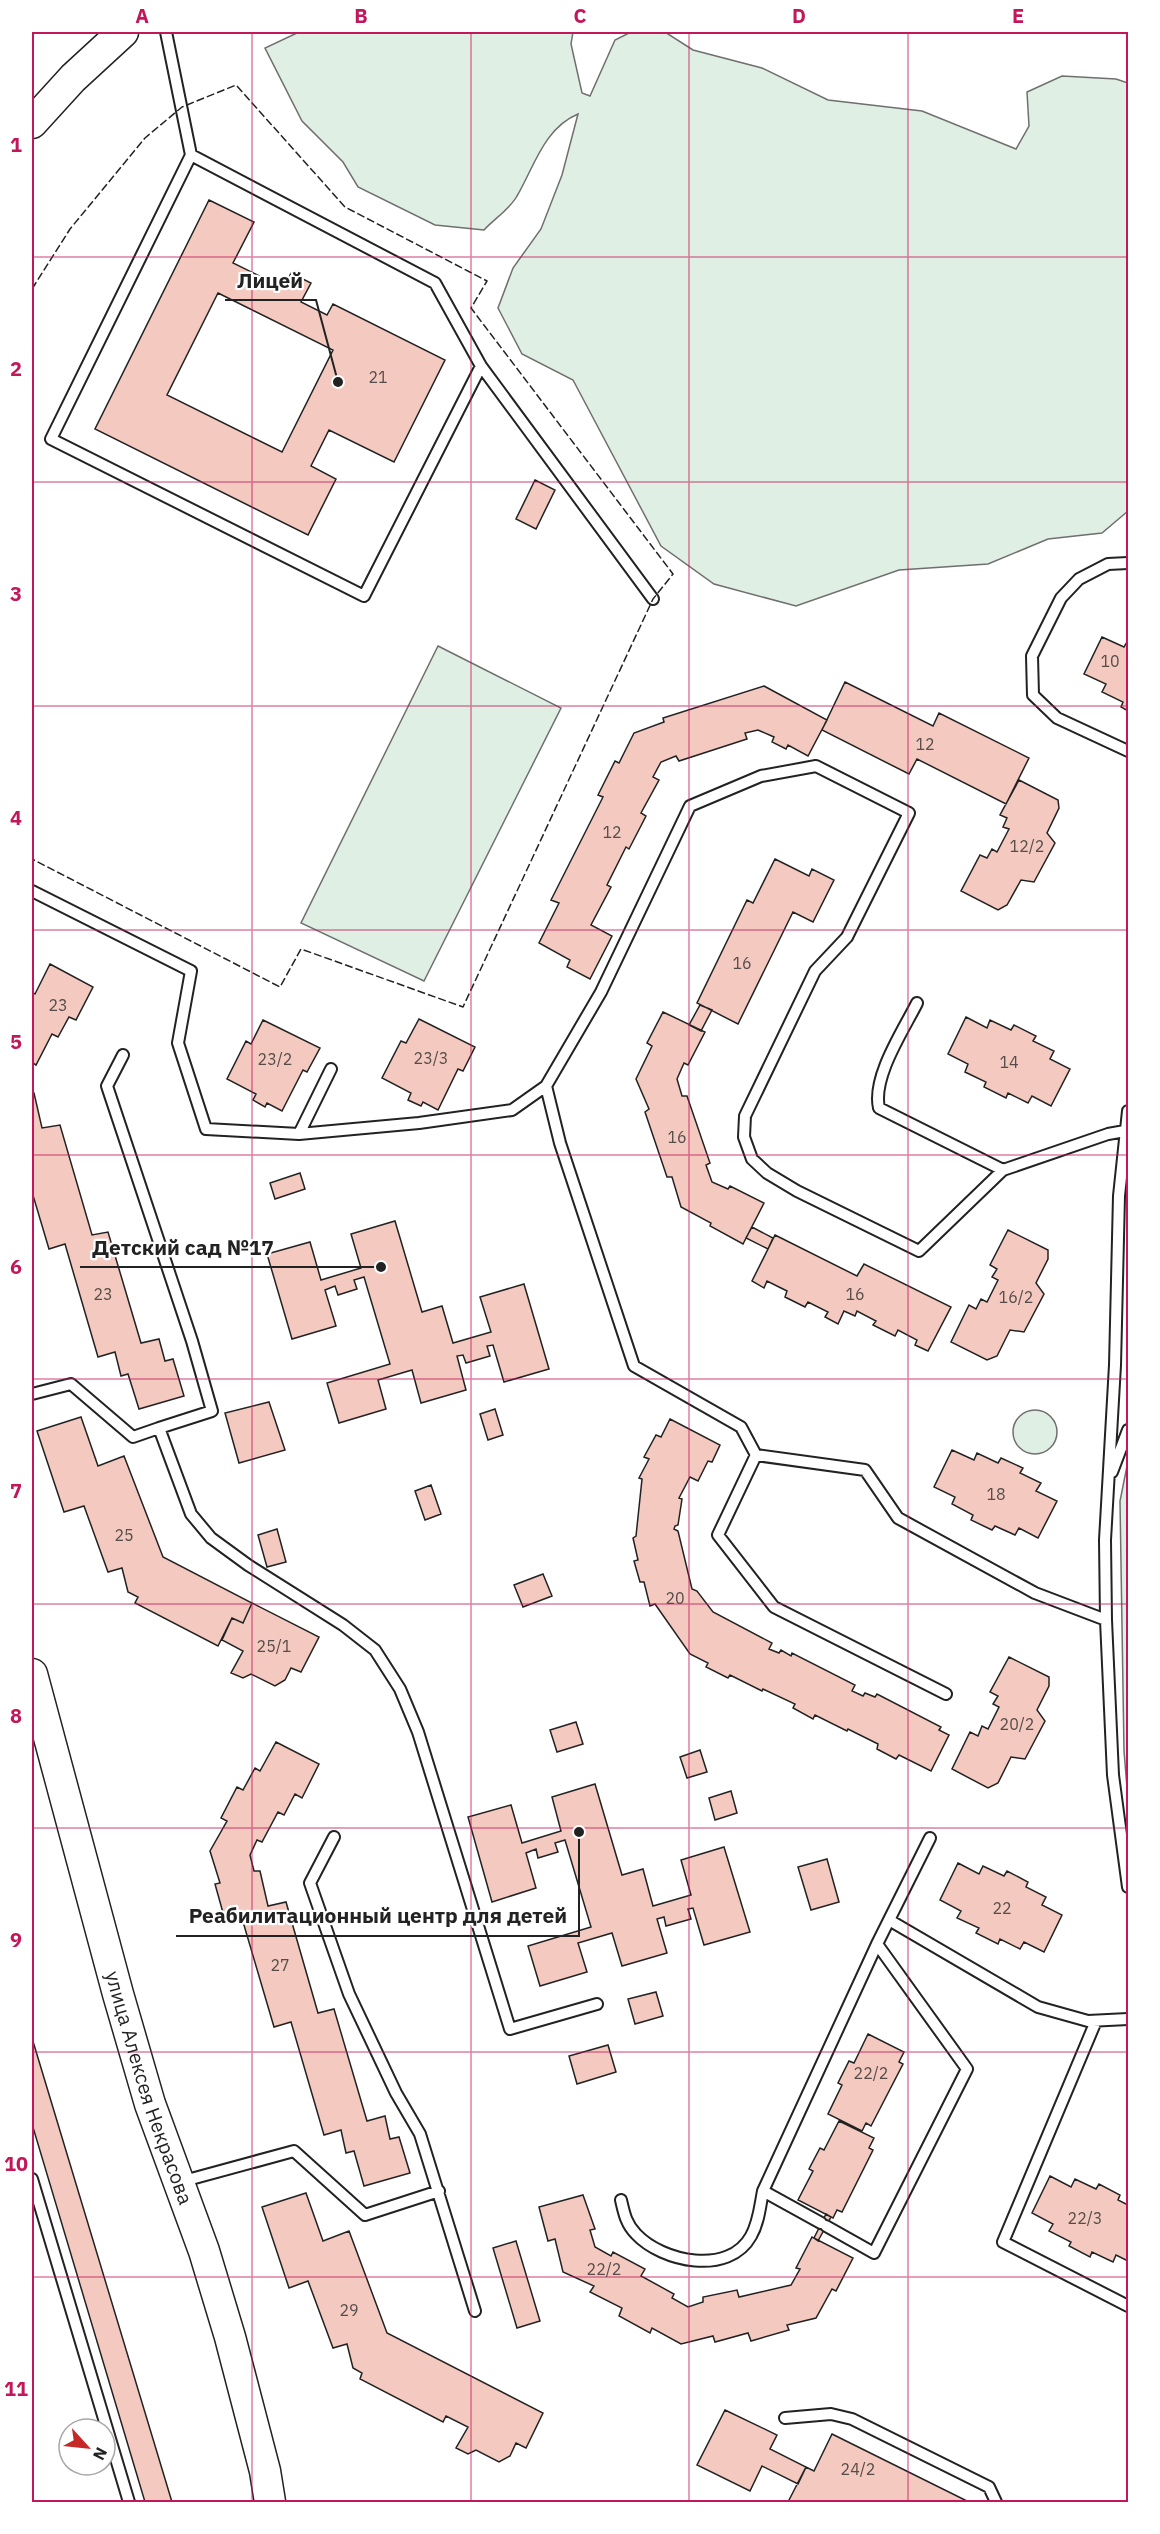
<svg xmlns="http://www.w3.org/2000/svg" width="1160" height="2534" viewBox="0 0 1160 2534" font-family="'IBM Plex Sans',sans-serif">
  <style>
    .green { fill: #e0efe3; stroke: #6f6f6f; stroke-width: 1.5 }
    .building { fill: #f3c9c0; stroke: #222; stroke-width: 1.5; fill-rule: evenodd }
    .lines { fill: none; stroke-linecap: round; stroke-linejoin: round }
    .lane-casing { stroke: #222; stroke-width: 14 }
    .secondary-casing { stroke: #222; stroke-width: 33 }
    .lane { stroke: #fff; stroke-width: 10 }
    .secondary { stroke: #fff; stroke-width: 30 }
    .fence { stroke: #222; stroke-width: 1.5; stroke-dasharray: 8 3; stroke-linecap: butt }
    .grid { fill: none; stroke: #c2185b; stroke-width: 1.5; stroke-opacity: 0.55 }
    .labels { text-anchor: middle; stroke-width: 4.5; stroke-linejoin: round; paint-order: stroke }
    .number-label { font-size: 16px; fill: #564c4a }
    .street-label { font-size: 20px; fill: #222; stroke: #fff }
    .leader { fill: none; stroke: #222; stroke-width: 2 }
    .callout-dot { fill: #222; stroke: #fff; stroke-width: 2 }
    .callout-label { font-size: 21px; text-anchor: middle; font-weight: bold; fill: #222; stroke: #fff; stroke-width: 4.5; stroke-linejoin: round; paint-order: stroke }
    .neatline { fill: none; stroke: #c2185b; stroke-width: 2 }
    .grid-label { font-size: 20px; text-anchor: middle; font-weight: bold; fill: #c2185b }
  </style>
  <rect width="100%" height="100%" fill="#fff"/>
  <path class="green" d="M299 32H573L571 44 582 93 590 96 615 40 631 32H665L693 50 762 68 828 100 922 111 1016 149 1029 126 1027 92 1062 76 1116 79 1128 83V511L1102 533 1048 539 988 564 899 570 796 606 714 584 661 546 573 380 522 354 498 308 513 268 541 229 562 175 578 114C544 128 534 167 517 196 510 209 494 219 484 230L435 225 358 187 343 162 302 121 265 48Z
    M438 646 561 708 424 981 301 923Z
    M1013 1432a22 22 0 1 1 44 0a22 22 0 1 1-44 0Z
    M1128 1461V1800L1124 1751 1120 1501Z"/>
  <path class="building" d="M209 200 254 222 233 263 284 288 291 273 311 283 301 302 327 315 333 304 445 360 394 462 329 430 311 466 336 479 308 535 95 429ZM218 293 333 350 282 452 167 395Z
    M535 480 555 490 536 529 516 519Z
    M1102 637 1124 647 1128 640V711L1121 707 1123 702 1102 692 1106 684 1084 674Z
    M845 682 933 726 939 713 1029 758 1006 804 917 759 909 774 822 730Z
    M764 686 827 720 808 756 788 745 786 749 772 742 774 737 758 730 745 733 747 739 679 761 676 756 661 762 653 777 659 780 641 813 646 816 629 849 626 847 607 885 611 887 591 925 612 936 590 979 567 967 570 960 539 943 559 903 551 900 603 797 598 795 615 761 619 763 634 733 664 722 663 718Z
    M1019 780 1058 800 1059 808 1047 833 1055 843 1034 882 1021 880 1007 905 998 910 961 891 980 855 987 858 992 849 997 852 1009 829 1003 827 1007 818 1000 815Z
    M775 859 809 876 812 869 834 880 813 922 793 912 738 1024 697 1003 747 900 753 903Z
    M50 964 93 987 76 1020 69 1017 58 1037 52 1034 36 1065 32 1062V992L35 994Z
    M700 1005 712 1010 701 1031 689 1025Z
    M663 1012 705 1032 688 1065 684 1063 677 1079 682 1096H687L710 1163 706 1165 712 1182 728 1189 730 1186 764 1203 743 1244 710 1226 711 1223 681 1207 672 1177H667L645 1112 649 1109 636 1079 652 1046 647 1043Z
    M966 1017 987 1028 990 1020 1011 1030 1014 1025 1036 1036 1033 1041 1054 1051 1050 1059 1070 1069 1051 1106 1032 1096 1028 1103 1008 1093 1006 1098 984 1087 986 1082 965 1072 968 1064 948 1054Z
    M419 1019 475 1047 463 1071 458 1069 438 1110 423 1102 421 1106 408 1100 411 1093 382 1078 401 1041 406 1043Z
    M263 1020 320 1048 307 1072 303 1070 282 1111 267 1103 265 1107 253 1100 256 1094 227 1079 246 1041 251 1044Z
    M32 1093H34L42 1128 60 1125 92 1235 108 1232 141 1343 159 1339 165 1361 173 1359 184 1396 139 1409 128 1374 121 1376 115 1352 98 1357 65 1244 49 1249 32 1192Z
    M300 1173 305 1189 275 1199 270 1183Z
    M395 1221 422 1312 442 1306 453 1343 491 1332 480 1297 524 1284 549 1369 504 1382 493 1345 487 1346 490 1356 466 1363 463 1355 457 1356 466 1390 421 1403 412 1370 378 1380 386 1409 339 1423 327 1383 390 1364 364 1277 354 1280 357 1289 338 1295 335 1286 325 1290 336 1326 292 1339 267 1254 310 1242 321 1280 361 1268 351 1234Z
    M752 1227 773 1238 768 1249 746 1238Z
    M1008 1230 1048 1250V1259L1036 1283 1044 1294 1024 1332 1010 1330 997 1356 987 1360 951 1342 969 1305 976 1309 981 1299 987 1302 998 1280 992 1277 997 1269 990 1265Z
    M775 1235 857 1276 864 1264 951 1307 928 1351 915 1345 917 1340 898 1330 895 1336 873 1325 876 1321 857 1311 855 1316 844 1311 838 1324 825 1317 828 1312 808 1302 805 1307 785 1297 787 1291 767 1281 764 1288 752 1281Z
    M269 1402 285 1450 239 1463 225 1413Z
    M495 1409 503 1435 488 1440 480 1414Z
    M81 1417 98 1466 124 1456 163 1557 252 1603 243 1623 232 1618 218 1646 135 1603 138 1597 128 1592 122 1568 108 1572 84 1506 64 1512 37 1431Z
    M670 1419 720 1445 712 1462 708 1461 698 1481 690 1477 679 1498 682 1499 678 1525 675 1526 674 1529 678 1531 692 1589 697 1591 713 1612 772 1643 769 1649 779 1653 781 1650 791 1656 792 1653 855 1685 852 1691 863 1696 865 1693 875 1697 877 1694 941 1727 939 1730 949 1735 931 1771 899 1755 896 1759 877 1749 878 1744 848 1729 847 1731 815 1715 813 1719 793 1708 795 1704 763 1689 762 1691 730 1675 728 1678 706 1667 708 1663 690 1654 655 1604 650 1606 644 1582H640L634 1561 638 1560 633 1538 636 1536 642 1479 639 1478 649 1459 644 1457 656 1435 661 1437Z
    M952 1450 974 1460 977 1453 998 1463 1001 1458 1023 1468 1020 1473 1041 1483 1036 1491 1057 1501 1038 1538 1019 1528 1015 1535 995 1526 992 1530 971 1520 973 1515 952 1504 955 1497 934 1487Z
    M431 1485 441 1514 425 1520 415 1491Z
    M277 1529 286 1562 267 1567 258 1535Z
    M543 1574 552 1596 523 1607 514 1585Z
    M252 1603 319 1637 301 1672 291 1668 285 1680 275 1686 251 1674 243 1678 231 1673 243 1651 222 1640 232 1618 243 1623Z
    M1009 1657 1049 1677V1686L1037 1710 1045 1721 1025 1759 1011 1757 998 1783 988 1788 952 1769 970 1732 978 1736 982 1726 988 1729 999 1707 993 1704 998 1696 990 1692Z
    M576 1722 583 1744 557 1752 550 1730Z
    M276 1742 319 1764 302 1798 295 1794 284 1815 278 1812 262 1842 257 1840 250 1855 254 1871H260L268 1906 286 1902 318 2013 334 2009 367 2121 385 2116 390 2139 399 2137 410 2173 364 2186 354 2151 346 2153 341 2130 324 2135 291 2022 274 2027 241 1915 225 1920 215 1884 220 1883 210 1851 227 1821 221 1818 237 1787 243 1790 255 1768 260 1771Z
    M700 1750 707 1772 687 1778 680 1757Z
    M595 1784 622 1875 643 1869 653 1906 691 1895 681 1860 724 1847 750 1932 704 1945 693 1908 688 1909 691 1919 666 1926 664 1917 657 1919 667 1953 622 1966 612 1933 578 1943 587 1972 540 1986 528 1946 591 1927 565 1840 555 1843 558 1852 538 1858 536 1849 526 1853 536 1888 492 1902 468 1817 511 1805 522 1843 561 1831 552 1797Z
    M731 1791 737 1813 715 1820 709 1798Z
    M827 1859 839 1902 811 1910 798 1867Z
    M958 1863 979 1874 983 1866 1004 1876 1007 1871 1028 1882 1026 1887 1046 1897 1042 1905 1062 1915 1044 1952 1024 1942 1020 1949 1000 1939 998 1944 976 1933 979 1928 957 1918 961 1911 940 1900Z
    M656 1992 663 2016 635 2024 628 1999Z
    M868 2034 904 2052 899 2062 903 2064 871 2126 866 2123 862 2131 828 2114 842 2085 838 2083 849 2061 854 2063Z
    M32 2038 172 2502H145L32 2124Z
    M608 2045 616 2072 577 2084 569 2056Z
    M839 2121 874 2138 869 2148 873 2150 842 2212 837 2210 833 2218 798 2200 813 2171 809 2169 820 2148 824 2150Z
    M1050 2176 1071 2187 1075 2179 1096 2189 1099 2184 1120 2195 1118 2200 1128 2205V2261L1116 2255 1113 2262 1092 2252 1090 2257 1069 2246 1071 2242 1049 2231 1053 2224 1032 2213Z
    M306 2193 323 2241 349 2231 387 2333 543 2413 526 2448 516 2443 510 2456 499 2462 476 2450 468 2454 456 2448 468 2427 446 2416 443 2422 360 2379 362 2373 353 2368 347 2344 333 2348 308 2281 289 2288 262 2207Z
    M583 2195 595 2229 590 2230 595 2247 611 2256 613 2252 645 2269 641 2276 674 2294 672 2298 688 2307 703 2302V2297L737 2290 739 2297 791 2285 800 2269 796 2268 812 2237 853 2258 836 2291 832 2289 816 2318 787 2325 789 2330 751 2341 748 2333 715 2342 713 2336 681 2344 652 2328 650 2333 619 2316 622 2308 590 2292 594 2286 563 2272 555 2239 548 2241 539 2207Z
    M826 2214 831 2217 818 2241 814 2238Z
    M516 2241 540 2321 517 2328 493 2248Z
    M725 2410 777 2435 770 2449 806 2467 798 2484 762 2466 750 2491 697 2465Z
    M832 2434 967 2501 966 2502H788L806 2467 814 2471Z"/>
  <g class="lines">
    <defs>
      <path id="lane" d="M166 32 191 155 51 439 364 596 481 366 435 283 191 155
        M481 366 653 599
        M1128 563 1108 564 1079 579 1061 598 1032 656 1033 695 1057 718 1128 751
        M32 891 191 971 178 1043 206 1129 299 1134 331 1069
        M917 1003C903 1031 872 1077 879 1108L1003 1170
        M123 1055 107 1086 192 1341 212 1411 159 1428
        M546 1086 560 1143 634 1366 741 1427 756 1455
        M1128 1111 1119 1196 1115 1365 1105 1540 1106 1620 1113 1775 1128 1887
        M299 1134 419 1123 512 1110 546 1086 601 992 690 806 761 776 816 766 909 813 847 937 815 971 745 1116 744 1137 752 1159 767 1173 797 1191 919 1251 1003 1170 1108 1134 1125 1131
        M32 1394 71 1384 133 1437 159 1428 191 1514 211 1538 248 1565 343 1625 375 1650 400 1689 418 1732 510 2029 597 2004
        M1112 1472 1128 1430
        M946 1694 774 1607 718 1535 756 1455 865 1470 898 1518 1035 1593 1106 1620
        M334 1837 310 1883 349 1994 396 2093 420 2134 475 2311
        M889 1920 1038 2007 1088 2021 1128 2019
        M1096 2021 1003 2242 1128 2306
        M32 2179 129 2502
        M180 2182 294 2151 365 2215 439 2191
        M763 2191 821 2223
        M621 2200C624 2213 626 2224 636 2234 662 2262 729 2276 751 2236 759 2222 760 2206 763 2191L877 1944 930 1838
        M826 2226 874 2253 967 2069 877 1944
        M785 2418 831 2414 852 2419 989 2487 996 2502"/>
      <g id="secondary">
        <path d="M32 123 73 78 123 32"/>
        <path id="s1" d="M32 1674 118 1994 150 2104 204 2251 230 2337 265 2471 270 2502"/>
      </g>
    </defs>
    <use href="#lane" class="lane-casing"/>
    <use href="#secondary" class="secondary-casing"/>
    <use href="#lane" class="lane"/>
    <use href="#secondary" class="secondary"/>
    <path class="fence" d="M32 289 70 229 145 138 182 107 236 85 345 207 487 281 471 308 673 574 653 599 463 1007 301 949 280 987 32 859"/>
  </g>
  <path class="grid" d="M252 32V2502M471 32V2502M689 32V2502M908 32V2502M32 257H1128M32 482H1128M32 706H1128M32 930H1128M32 1155H1128M32 1379H1128M32 1604H1128M32 1828H1128M32 2052H1128M32 2277H1128"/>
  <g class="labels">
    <g class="number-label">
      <text x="378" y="383">21</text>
      <text x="1110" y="667">10</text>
      <text x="925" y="750">12</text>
      <text x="612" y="838">12</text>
      <text x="1027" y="852">12/2</text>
      <text x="742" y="969">16</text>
      <text x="58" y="1011">23</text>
      <text x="431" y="1064">23/3</text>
      <text x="275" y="1065">23/2</text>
      <text x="1009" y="1068">14</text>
      <text x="677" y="1143">16</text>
      <text x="103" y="1300">23</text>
      <text x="855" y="1300">16</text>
      <text x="1016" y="1303">16/2</text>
      <text x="996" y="1500">18</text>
      <text x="124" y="1541">25</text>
      <text x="675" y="1604">20</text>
      <text x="274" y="1652">25/1</text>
      <text x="1017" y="1730">20/2</text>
      <text x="1002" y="1914">22</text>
      <text x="280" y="1971">27</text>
      <text x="871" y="2079">22/2</text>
      <text x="1085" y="2224">22/3</text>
      <text x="604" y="2275">22/2</text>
      <text x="349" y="2316">29</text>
      <text x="858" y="2475">24/2</text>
    </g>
    <g class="street-label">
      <text dy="7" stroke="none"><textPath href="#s1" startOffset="430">улица Алексея Некрасова</textPath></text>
    </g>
  </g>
  <path class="leader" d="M338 382L316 300H225M381 1267L286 1267H80M579 1832L579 1936H176"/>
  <g class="callout-dot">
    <circle cx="338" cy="382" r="6"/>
    <circle cx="381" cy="1267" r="6"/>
    <circle cx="579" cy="1832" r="6"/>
  </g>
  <g class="callout-label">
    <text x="270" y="288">Лицей</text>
    <text x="183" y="1255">Детский сад №17</text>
    <text x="378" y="1923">Реабилитационный центр для детей</text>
  </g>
  <rect width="1160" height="2534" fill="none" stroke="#ffffff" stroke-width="66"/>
  <g transform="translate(87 2447) rotate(117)"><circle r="28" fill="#ffffff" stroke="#a7a7a7" stroke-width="1.5"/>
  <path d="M0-4.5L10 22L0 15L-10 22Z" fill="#c62828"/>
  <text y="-9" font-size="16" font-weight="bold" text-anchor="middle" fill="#222222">N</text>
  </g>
  <rect x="33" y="33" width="1094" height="2468" class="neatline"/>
  <g class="grid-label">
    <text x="142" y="23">A</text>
    <text x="361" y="23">B</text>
    <text x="580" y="23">C</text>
    <text x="799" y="23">D</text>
    <text x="1018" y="23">E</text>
    <text x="16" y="152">1</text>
    <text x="16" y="376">2</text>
    <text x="16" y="601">3</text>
    <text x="16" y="825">4</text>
    <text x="16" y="1049">5</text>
    <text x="16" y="1274">6</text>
    <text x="16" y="1498">7</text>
    <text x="16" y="1723">8</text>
    <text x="16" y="1947">9</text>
    <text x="16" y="2171">10</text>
    <text x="16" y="2396">11</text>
  </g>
</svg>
